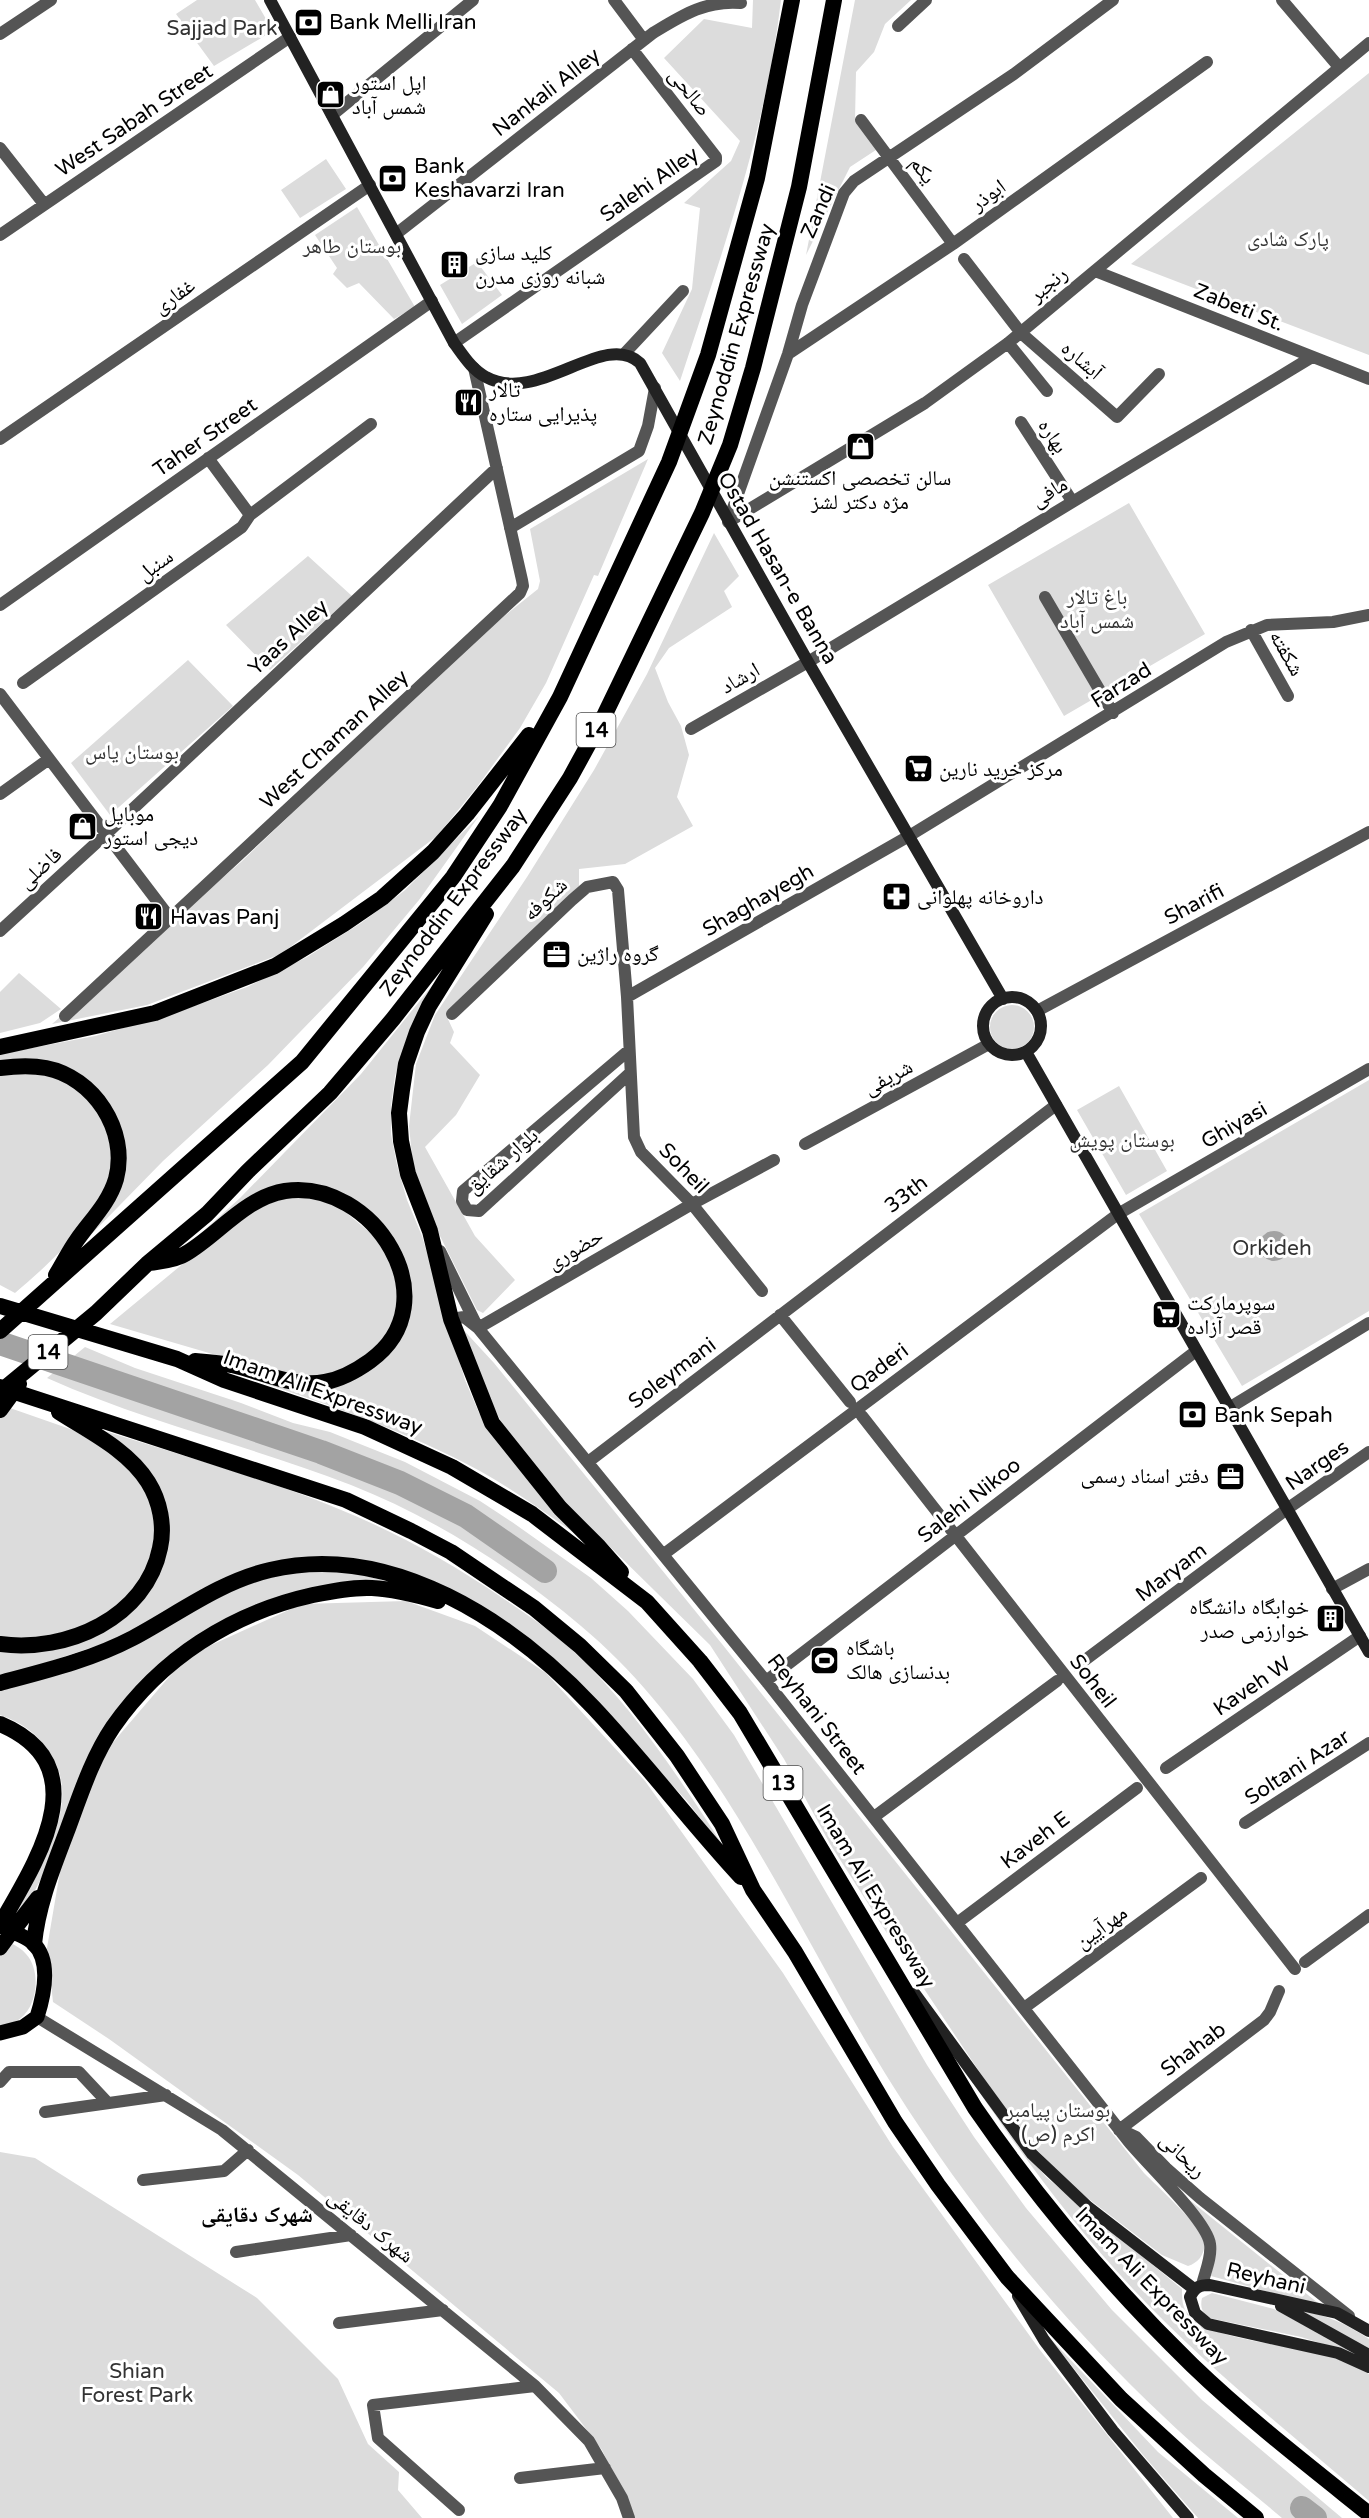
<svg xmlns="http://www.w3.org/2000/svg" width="1369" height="2518" viewBox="0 0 1369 2518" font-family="'Varela Round','Noto Naskh Arabic',sans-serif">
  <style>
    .green { fill: #dcdcdc }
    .water { fill: #a3a3a3 }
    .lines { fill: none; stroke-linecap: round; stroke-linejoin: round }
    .river { stroke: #a3a3a3; stroke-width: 24 }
    .minor { stroke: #555; stroke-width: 12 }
    .secondary { stroke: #222; stroke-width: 12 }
    .primary { stroke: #000; stroke-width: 15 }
    .trunk { stroke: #000; stroke-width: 16 }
    .labels { text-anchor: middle; stroke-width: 6; stroke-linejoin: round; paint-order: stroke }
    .shield { fill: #fff; stroke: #4c4c4c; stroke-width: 1.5 }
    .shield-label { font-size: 20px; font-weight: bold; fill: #000 }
    .poi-label { font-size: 21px; fill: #000; stroke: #fff; text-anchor: start }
    .park-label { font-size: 21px; fill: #333; stroke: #fff }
    .street-label { font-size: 21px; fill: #000; stroke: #fff }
    .neighbourhood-label { font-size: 22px; font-weight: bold; fill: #000; stroke: #fff }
  </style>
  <rect width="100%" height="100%" fill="#fff"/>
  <path class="green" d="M197 0H255L273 31 214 66 176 14Z
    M753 0H781C766 131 721 256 680 381L662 353 692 289 700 208 684 203 731 161 740 141 664 58 704 19 752 28Z
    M855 0H911L885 24 874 52 856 72 855 120 879 148 850 167 806 255Z
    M1369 73V355L1131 264Z
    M326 159 346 189 300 218 281 190Z
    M357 207 415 307 394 319 359 283 347 288 333 274 337 268 315 235Z
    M477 262 502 295 462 324 440 285Z
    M648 459 598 576 594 575 546 683 520 728 477 787 437 836 281 954 147 1005 52 1024 241 862 473 641 538 589 540 581 530 529Z
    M1129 503 1205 634 1064 716 988 585Z
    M714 533 739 576 724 591 732 607 669 648 655 668 668 702 681 726 689 755 677 797 693 826 625 864 579 869V886L446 1015 454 1032 450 1043 480 1075 456 1115 425 1147 475 1236 515 1280 483 1313 477 1310 439 1234 413 1166 409 1126 416 1064 435 1015 527 877 594 770 647 674Z
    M308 556 352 596 270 670 226 625Z
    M188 660 233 706 110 815 71 763Z
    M479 816 419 900 363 967 268 1065 163 1161 76 1250 119 1185 99 1093 0 1062V1054L95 1036 169 1015 247 987 307 957 361 923 404 891Z
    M447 967 406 1040 395 1076 391 1106V1134L397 1165 407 1200 422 1236 465 1380 479 1413 597 1550C559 1522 521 1494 480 1471 399 1427 313 1400 226 1370L302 1388 390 1351 406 1329 410 1311 372 1215 283 1186 180 1252 240 1198 361 1074Z
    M19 973 61 1009 40 1023 0 1033V992Z
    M990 1027a22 22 0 1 1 44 0a22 22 0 1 1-44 0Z
    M8 1072C32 1074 65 1072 82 1092 88 1099 93 1107 98 1115 111 1135 117 1162 108 1185 91 1226 48 1265 15 1293L0 1285V1074Z
    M1369 1080V1311L1242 1386 1139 1214Z
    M1119 1086 1167 1171 1126 1195 1077 1110Z
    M284 1198H305L336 1204 374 1236 394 1269 399 1296 392 1328 363 1361 326 1375 304 1377 260 1368 110 1324 225 1229 245 1214Z
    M458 1324 494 1363 722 1644 1144 2173C1157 2186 1196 2222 1202 2236 1208 2249 1201 2262 1188 2266L1162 2255 1073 2187 1034 2147 985 2080 892 1941 830 1844 784 1759 710 1645 547 1485 511 1441 484 1388Z
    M85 1347 135 1368 241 1403 293 1423 330 1432 405 1462 480 1501 512 1522 591 1578 628 1611 693 1679 734 1735 927 2065 974 2137 1026 2208 1112 2310 1202 2400 1342 2518H1282C1242 2484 1200 2452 1163 2416 1059 2318 969 2207 893 2086 797 1934 720 1742 581 1626 512 1568 435 1518 351 1485 251 1446 145 1422 47 1378Z
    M10 1408 73 1430 119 1458 147 1492 154 1516 156 1535 143 1579 106 1616 75 1629 55 1634 27 1638 0 1637V1418Z
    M92 1427C185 1457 282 1482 371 1523 417 1544 460 1569 501 1597 525 1613 549 1629 570 1648 637 1709 686 1789 735 1864L687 1801 596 1704 469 1599 295 1559 111 1641 0 1678V1650L124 1618 138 1606 151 1589 164 1505Z
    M334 1569 409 1586 276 1599 134 1695 19 1922 9 1915C37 1868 87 1804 48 1750 35 1732 21 1722 0 1715V1690L267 1576Z
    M406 1601 475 1626 546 1673 645 1781 783 1973 893 2147 1040 2350 1173 2518H635L602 2450 559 2393 298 2175 109 2039 53 2002 47 1948 64 1848 109 1747 187 1656 302 1604Z
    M11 1943C16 1946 22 1949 26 1954 41 1970 38 2004 21 2018 16 2022 7 2025 0 2027V1956Z
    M954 2054 1008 2132 1046 2177 1182 2289C1182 2299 1182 2308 1189 2315 1211 2341 1296 2345 1331 2356 1345 2360 1357 2366 1369 2374V2501C1289 2432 1205 2366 1133 2289 1065 2217 1009 2137 954 2054Z
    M0 2152 35 2158 257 2298 338 2379 368 2444 399 2472 398 2490 422 2518H0Z
    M1187 2198 1323 2307 1211 2276C1220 2240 1210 2225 1187 2198Z
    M1212 2293 1274 2309 1361 2356 1301 2337 1209 2318C1202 2312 1200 2307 1202 2298Z
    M1299 2311C1326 2314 1346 2324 1369 2339V2351Z
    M1047 2335 1158 2452 1238 2518H1198L1143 2455Z"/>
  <path class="water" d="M1259 1246a15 15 0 1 1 30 0a15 15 0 1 1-30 0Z"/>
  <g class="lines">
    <path class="river" d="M0 1343 321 1452 400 1483 466 1516 545 1571
      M1302 2508 1315 2518"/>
    <path class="minor" d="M614 0 644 40
      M1282 0 1339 67
      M898 26 926 0
      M0 34 51 0
      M332 115 473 0
      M861 120 953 244
      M0 148 44 204
      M396 234 653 33C681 16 705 0 741 3
      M0 235 290 37
      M964 259 1021 333 1117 417 1159 374
      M1095 271 1369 379
      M454 343 716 161V157L632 49
      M1008 343 1047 391
      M625 353 683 291
      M788 354 953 244 1207 62
      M1021 422 1072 501
      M0 439 370 185
      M208 458 250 515
      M728 522 925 403 1008 343 1369 43
      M728 522 788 354 802 305 844 193 854 181 1014 74 1113 0
      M510 528 639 451 648 426 655 388
      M1045 597 1113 713
      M0 605 432 301
      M1251 630 1288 696
      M23 683 242 527 250 515 371 424
      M0 694 170 918
      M691 729 808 662 1312 357
      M0 794 49 759
      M0 931 106 834 497 468
      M627 997 909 836 1226 642 1267 625 1333 622 1369 615
      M1037 1011 1369 832
      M452 1014 572 900 587 887 613 882 618 890 619 902 627 997 634 1137 641 1152 692 1204 762 1291
      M65 1016 520 593 523 586 522 580 474 368
      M628 1051 463 1191 462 1201 467 1210 479 1211 629 1074
      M805 1144 989 1044
      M440 1251 476 1324
      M780 1315 850 1402
      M451 1319 464 1317 478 1328 766 1681 1129 2142C1147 2164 1207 2221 1210 2244 1212 2257 1205 2272 1202 2285
      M478 1328 692 1204 774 1160
      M1229 1408 1369 1323
      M862 1416 1295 1969
      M588 1462 1056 1105
      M664 1554 1118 1214 1369 1069
      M1332 1589 1369 1569
      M1077 1666 1287 1509 1369 1452
      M766 1681 1196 1351
      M1166 1768 1360 1636
      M874 1817 1057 1681
      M1245 1823 1369 1743
      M957 1923 1137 1788
      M1305 1962 1369 1915
      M1024 2008 1201 1878
      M37 2017 222 2130 535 2386 589 2441 622 2498 629 2518
      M0 2082 9 2072H79L108 2103
      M45 2112 166 2095
      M1119 2130 1264 2020 1270 2012 1279 1991
      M1121 2130 1136 2137 1166 2168 1200 2198 1349 2316
      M143 2180 224 2171 248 2150
      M236 2252 351 2235
      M339 2323 443 2310
      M520 2478 605 2468
      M459 2510 378 2438 373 2405 535 2386"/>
    <path class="secondary" d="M270 0 454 343C463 355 472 370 486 377 538 406 604 329 640 363L808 662 1003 999
      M983 1026a29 29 0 1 1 58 0a29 29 0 1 1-58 0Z
      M1026 1052 1369 1652
      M915 1994 1032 2154 1088 2207 1194 2289
      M1018 2296 1044 2340 1113 2431 1188 2518
      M1281 2306 1369 2355
      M1369 2331 1337 2313 1210 2285C1199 2285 1195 2287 1190 2297L1195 2313 1208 2324 1338 2353 1369 2367"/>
    <path class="primary" d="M0 1948 11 1933
      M0 2033 23 2027 37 2017C44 1995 52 1961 33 1943 25 1935 12 1933 3 1927"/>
    <path class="trunk" d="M486 914 429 1006 417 1032 406 1064 402 1090 399 1113 401 1141 408 1174 430 1231 451 1319 492 1423 560 1508 599 1547 621 1572
      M0 1047 155 1013 275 966 344 924 382 898 433 852 467 814 529 735
      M0 1068C15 1066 31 1065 46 1068 93 1077 129 1130 116 1179 109 1203 91 1220 77 1240 69 1251 63 1264 56 1275
      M150 1263C161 1261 176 1260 185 1254 218 1235 244 1198 285 1191 373 1178 452 1302 370 1361 356 1371 342 1379 325 1382 292 1388 263 1372 232 1365 220 1363 207 1362 195 1361
      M0 1306 177 1359 224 1380 365 1427 452 1467 532 1514 647 1602 700 1661 740 1713 975 2108C1039 2201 1111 2286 1192 2365 1247 2418 1309 2466 1369 2514
      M0 1331 302 1062 453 877 500 806 560 697 669 462 708 355 757 178 792 0
      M0 1387 346 1500 411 1531 451 1552 534 1608 580 1646 626 1691 677 1756 722 1824 753 1890 795 1952 895 2122 938 2185 1007 2277 1121 2399 1204 2475 1256 2518
      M0 1392 96 1313 147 1264 207 1214 248 1171 330 1093 393 1019 513 866 570 778 605 714 702 513 730 445 753 368 799 187 834 0
      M0 1410 19 1384
      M0 1644C67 1653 146 1618 160 1548 165 1526 160 1501 148 1482 128 1450 90 1432 59 1412
      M0 1683C45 1671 91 1660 133 1638 178 1614 219 1582 270 1570 392 1541 513 1622 593 1707 645 1762 690 1822 741 1877
      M0 1724C100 1766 36 1862 0 1925
      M11 1933 38 1898
      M34 1944C38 1904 53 1868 67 1831 80 1796 92 1758 113 1727 161 1658 232 1613 313 1595 332 1591 352 1587 372 1588 394 1589 417 1595 438 1601"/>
  </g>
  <defs>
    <symbol id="bank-square" viewBox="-11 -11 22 22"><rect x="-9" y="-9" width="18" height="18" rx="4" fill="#000" stroke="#fff"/><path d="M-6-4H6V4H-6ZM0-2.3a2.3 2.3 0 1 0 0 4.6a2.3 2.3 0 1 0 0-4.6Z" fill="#fff"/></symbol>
    <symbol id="shop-square" viewBox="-11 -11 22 22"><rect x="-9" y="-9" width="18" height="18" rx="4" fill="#000" stroke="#fff"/><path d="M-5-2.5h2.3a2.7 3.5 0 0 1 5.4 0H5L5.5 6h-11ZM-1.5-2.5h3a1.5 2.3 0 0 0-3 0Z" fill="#fff"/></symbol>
    <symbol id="building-square" viewBox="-11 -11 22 22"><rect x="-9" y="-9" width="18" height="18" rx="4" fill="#000" stroke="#fff"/><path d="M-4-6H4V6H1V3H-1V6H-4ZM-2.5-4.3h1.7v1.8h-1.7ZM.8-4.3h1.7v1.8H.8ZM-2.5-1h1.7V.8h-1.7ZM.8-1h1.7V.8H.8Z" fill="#fff"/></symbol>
    <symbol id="restaurant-square" viewBox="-11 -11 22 22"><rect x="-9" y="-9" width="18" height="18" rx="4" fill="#000" stroke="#fff"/><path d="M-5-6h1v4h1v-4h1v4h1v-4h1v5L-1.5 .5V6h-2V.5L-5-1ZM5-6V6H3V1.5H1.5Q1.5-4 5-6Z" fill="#fff"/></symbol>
    <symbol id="supermarket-square" viewBox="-11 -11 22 22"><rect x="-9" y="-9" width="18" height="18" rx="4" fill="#000" stroke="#fff"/><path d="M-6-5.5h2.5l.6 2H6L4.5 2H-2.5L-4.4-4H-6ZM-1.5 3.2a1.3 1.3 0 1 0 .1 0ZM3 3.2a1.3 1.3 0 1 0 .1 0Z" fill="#fff"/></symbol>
    <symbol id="pharmacy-square" viewBox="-11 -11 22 22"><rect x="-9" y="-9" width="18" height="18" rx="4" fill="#000" stroke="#fff"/><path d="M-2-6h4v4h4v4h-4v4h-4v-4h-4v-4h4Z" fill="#fff"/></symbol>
    <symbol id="office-square" viewBox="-11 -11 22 22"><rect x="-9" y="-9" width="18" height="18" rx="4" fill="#000" stroke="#fff"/><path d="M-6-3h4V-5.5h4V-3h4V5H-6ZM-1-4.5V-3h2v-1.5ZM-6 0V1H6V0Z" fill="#fff"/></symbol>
    <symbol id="stadium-square" viewBox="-11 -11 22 22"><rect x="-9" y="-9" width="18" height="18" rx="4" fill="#000" stroke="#fff"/><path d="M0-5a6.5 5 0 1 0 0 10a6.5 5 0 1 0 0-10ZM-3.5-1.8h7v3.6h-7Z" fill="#fff"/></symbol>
  </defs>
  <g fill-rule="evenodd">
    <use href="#bank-square" x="292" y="6" width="33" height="33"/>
    <use href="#shop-square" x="314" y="78" width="33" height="33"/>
    <use href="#bank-square" x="376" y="162" width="33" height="33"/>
    <use href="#building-square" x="438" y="248" width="33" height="33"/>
    <use href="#restaurant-square" x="452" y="386" width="33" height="33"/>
    <use href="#shop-square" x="844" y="430" width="33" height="33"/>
    <use href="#supermarket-square" x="902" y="752" width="33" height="33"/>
    <use href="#shop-square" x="66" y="810" width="33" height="33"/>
    <use href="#pharmacy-square" x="880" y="880" width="33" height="33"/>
    <use href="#restaurant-square" x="132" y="900" width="33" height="33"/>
    <use href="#office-square" x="540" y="938" width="33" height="33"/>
    <use href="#supermarket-square" x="1150" y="1298" width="33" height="33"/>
    <use href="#bank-square" x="1176" y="1398" width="33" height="33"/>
    <use href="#office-square" x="1214" y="1460" width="33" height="33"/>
    <use href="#building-square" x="1314" y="1602" width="33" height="33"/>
    <use href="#stadium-square" x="808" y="1644" width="33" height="33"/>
  </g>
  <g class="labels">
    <g class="shield">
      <rect x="576.5" y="713" width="39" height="34" rx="4.5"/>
      <rect x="28.5" y="1335" width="39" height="34" rx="4.5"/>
      <rect x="763.5" y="1766" width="39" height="34" rx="4.5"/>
    </g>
    <g class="shield-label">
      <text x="596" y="737">14</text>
      <text x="48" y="1359">14</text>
      <text x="783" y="1790">13</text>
    </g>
    <g class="poi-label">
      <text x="329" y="29">Bank Melli Iran</text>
      <text x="352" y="90">اپل استور<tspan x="352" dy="24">شمس آباد</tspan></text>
      <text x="414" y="173">Bank<tspan x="414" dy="24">Keshavarzi Iran</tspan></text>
      <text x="475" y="260">کلید سازی<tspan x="475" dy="24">شبانه روزی مدرن</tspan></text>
      <text x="489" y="397">تالار<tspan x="489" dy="24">پذیرایی ستاره</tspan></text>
      <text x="860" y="485" text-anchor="middle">سالن تخصصی اکستنشن<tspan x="860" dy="24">مژه دکتر لشز</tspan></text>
      <text x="939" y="776">مرکز خرید نارین</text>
      <text x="104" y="821">موبایل<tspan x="104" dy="24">دیجی استور</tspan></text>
      <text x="917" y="904">داروخانه پهلوانی</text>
      <text x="170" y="924">Havas Panj</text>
      <text x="577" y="961">گروه راژین</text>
      <text x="1187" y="1310">سوپرمارکت<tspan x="1187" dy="24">قصر آزاده</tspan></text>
      <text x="1214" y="1422">Bank Sepah</text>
      <text x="1209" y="1483" text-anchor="end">دفتر اسناد رسمی</text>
      <text x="1309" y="1614" text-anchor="end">خوابگاه دانشگاه<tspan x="1309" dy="24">خوارزمی صدر</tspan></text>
      <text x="846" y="1655">باشگاه<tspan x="846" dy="24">بدنسازی هالک</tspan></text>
    </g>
    <g class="park-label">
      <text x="222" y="35">Sajjad Park</text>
      <text x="1288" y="246">پارک شادی</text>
      <text x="352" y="253">بوستان طاهر</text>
      <text x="1097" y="604">باغ تالار<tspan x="1097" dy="24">شمس آباد</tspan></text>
      <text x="132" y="759">بوستان یاس</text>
      <text x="1122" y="1147">بوستان پویش</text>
      <text x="1272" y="1255">Orkideh</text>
      <text x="1058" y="2117">بوستان پیامبر<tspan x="1058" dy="24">اکرم (ص)</tspan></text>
      <text x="137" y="2378">Shian<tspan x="137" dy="24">Forest Park</tspan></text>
    </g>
    <g class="street-label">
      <text transform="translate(546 92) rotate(-38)" y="7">Nankali Alley</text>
      <text transform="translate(690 92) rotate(52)" y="7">صالحی</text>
      <text transform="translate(134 120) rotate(-34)" y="7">West Sabah Street</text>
      <text transform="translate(923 170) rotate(54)" y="7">یکم</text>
      <text transform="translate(649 184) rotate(-35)" y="7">Salehi Alley</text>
      <text transform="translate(988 195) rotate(-36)" y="7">ابوذر</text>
      <text transform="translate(818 211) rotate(-66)" y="7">Zandi</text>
      <text transform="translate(1048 284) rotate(-40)" y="7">رنجبر</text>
      <text transform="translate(174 296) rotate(-35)" y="7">غفاری</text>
      <text transform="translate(1239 307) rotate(22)" y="7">Zabeti St.</text>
      <text transform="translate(736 334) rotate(-74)" y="7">Zeynoddin Expressway</text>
      <text transform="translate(1082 360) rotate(41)" y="7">آبشاره</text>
      <text transform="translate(1053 436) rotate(57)" y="7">بهاره</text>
      <text transform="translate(205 437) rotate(-35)" y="7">Taher Street</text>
      <text transform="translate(1049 492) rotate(-31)" y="7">مافی</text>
      <text transform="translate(155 565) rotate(-36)" y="7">سنبل</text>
      <text transform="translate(778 568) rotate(60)" y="7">Ostad Hasan-e Banna</text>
      <text transform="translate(288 637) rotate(-43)" y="7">Yaas Alley</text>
      <text transform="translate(1287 653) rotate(61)" y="7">شکفته</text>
      <text transform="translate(740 678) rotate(-30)" y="7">ارشاد</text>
      <text transform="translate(1121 685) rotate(-32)" y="7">Farzad</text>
      <text transform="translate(334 739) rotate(-43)" y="7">West Chaman Alley</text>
      <text transform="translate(40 868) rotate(-42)" y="7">فاضلی</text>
      <text transform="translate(545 899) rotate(-43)" y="7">شکوفه</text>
      <text transform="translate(758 900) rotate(-30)" y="7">Shaghayegh</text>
      <text transform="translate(453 902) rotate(-53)" y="7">Zeynoddin Expressway</text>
      <text transform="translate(1194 904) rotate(-28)" y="7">Sharifi</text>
      <text transform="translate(888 1077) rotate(-28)" y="7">شریفی</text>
      <text transform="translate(1234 1125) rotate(-30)" y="7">Ghiyasi</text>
      <text transform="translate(502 1161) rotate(-41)" y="7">بلوار شقایق</text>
      <text transform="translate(684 1168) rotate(46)" y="7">Soheil</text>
      <text transform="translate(906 1194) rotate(-37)" y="7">33th</text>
      <text transform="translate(575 1249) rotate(-30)" y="7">حضوری</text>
      <text transform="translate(879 1368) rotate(-37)" y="7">Qaderi</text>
      <text transform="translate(672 1373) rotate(-37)" y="7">Soleymani</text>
      <text transform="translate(323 1392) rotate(20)" y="7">Imam Ali Expressway</text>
      <text transform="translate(1317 1465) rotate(-35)" y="7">Narges</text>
      <text transform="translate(969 1500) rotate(-38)" y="7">Salehi Nikoo</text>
      <text transform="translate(1171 1572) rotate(-37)" y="7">Maryam</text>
      <text transform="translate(1093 1681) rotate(52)" y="7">Soheil</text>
      <text transform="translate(1252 1686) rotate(-34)" y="7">Kaveh W</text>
      <text transform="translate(817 1714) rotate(52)" y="7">Reyhani Street</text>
      <text transform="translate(1297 1767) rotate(-33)" y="7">Soltani Azar</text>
      <text transform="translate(1035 1840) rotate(-37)" y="7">Kaveh E</text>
      <text transform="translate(876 1896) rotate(59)" y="7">Imam Ali Expressway</text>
      <text transform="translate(1101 1927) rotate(-36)" y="7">مهرآیین</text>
      <text transform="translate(1193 2049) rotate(-37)" y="7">Shahab</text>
      <text transform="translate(1183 2155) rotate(44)" y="7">ریحانی</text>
      <text transform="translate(371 2226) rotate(39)" y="7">شهرک دقایقی</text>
      <text transform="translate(1266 2278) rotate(13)" y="7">Reyhani</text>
      <text transform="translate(1152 2286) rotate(46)" y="7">Imam Ali Expressway</text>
    </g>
    <g class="neighbourhood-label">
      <text x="257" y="2222">شهرک دقایقی</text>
    </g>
  </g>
</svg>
